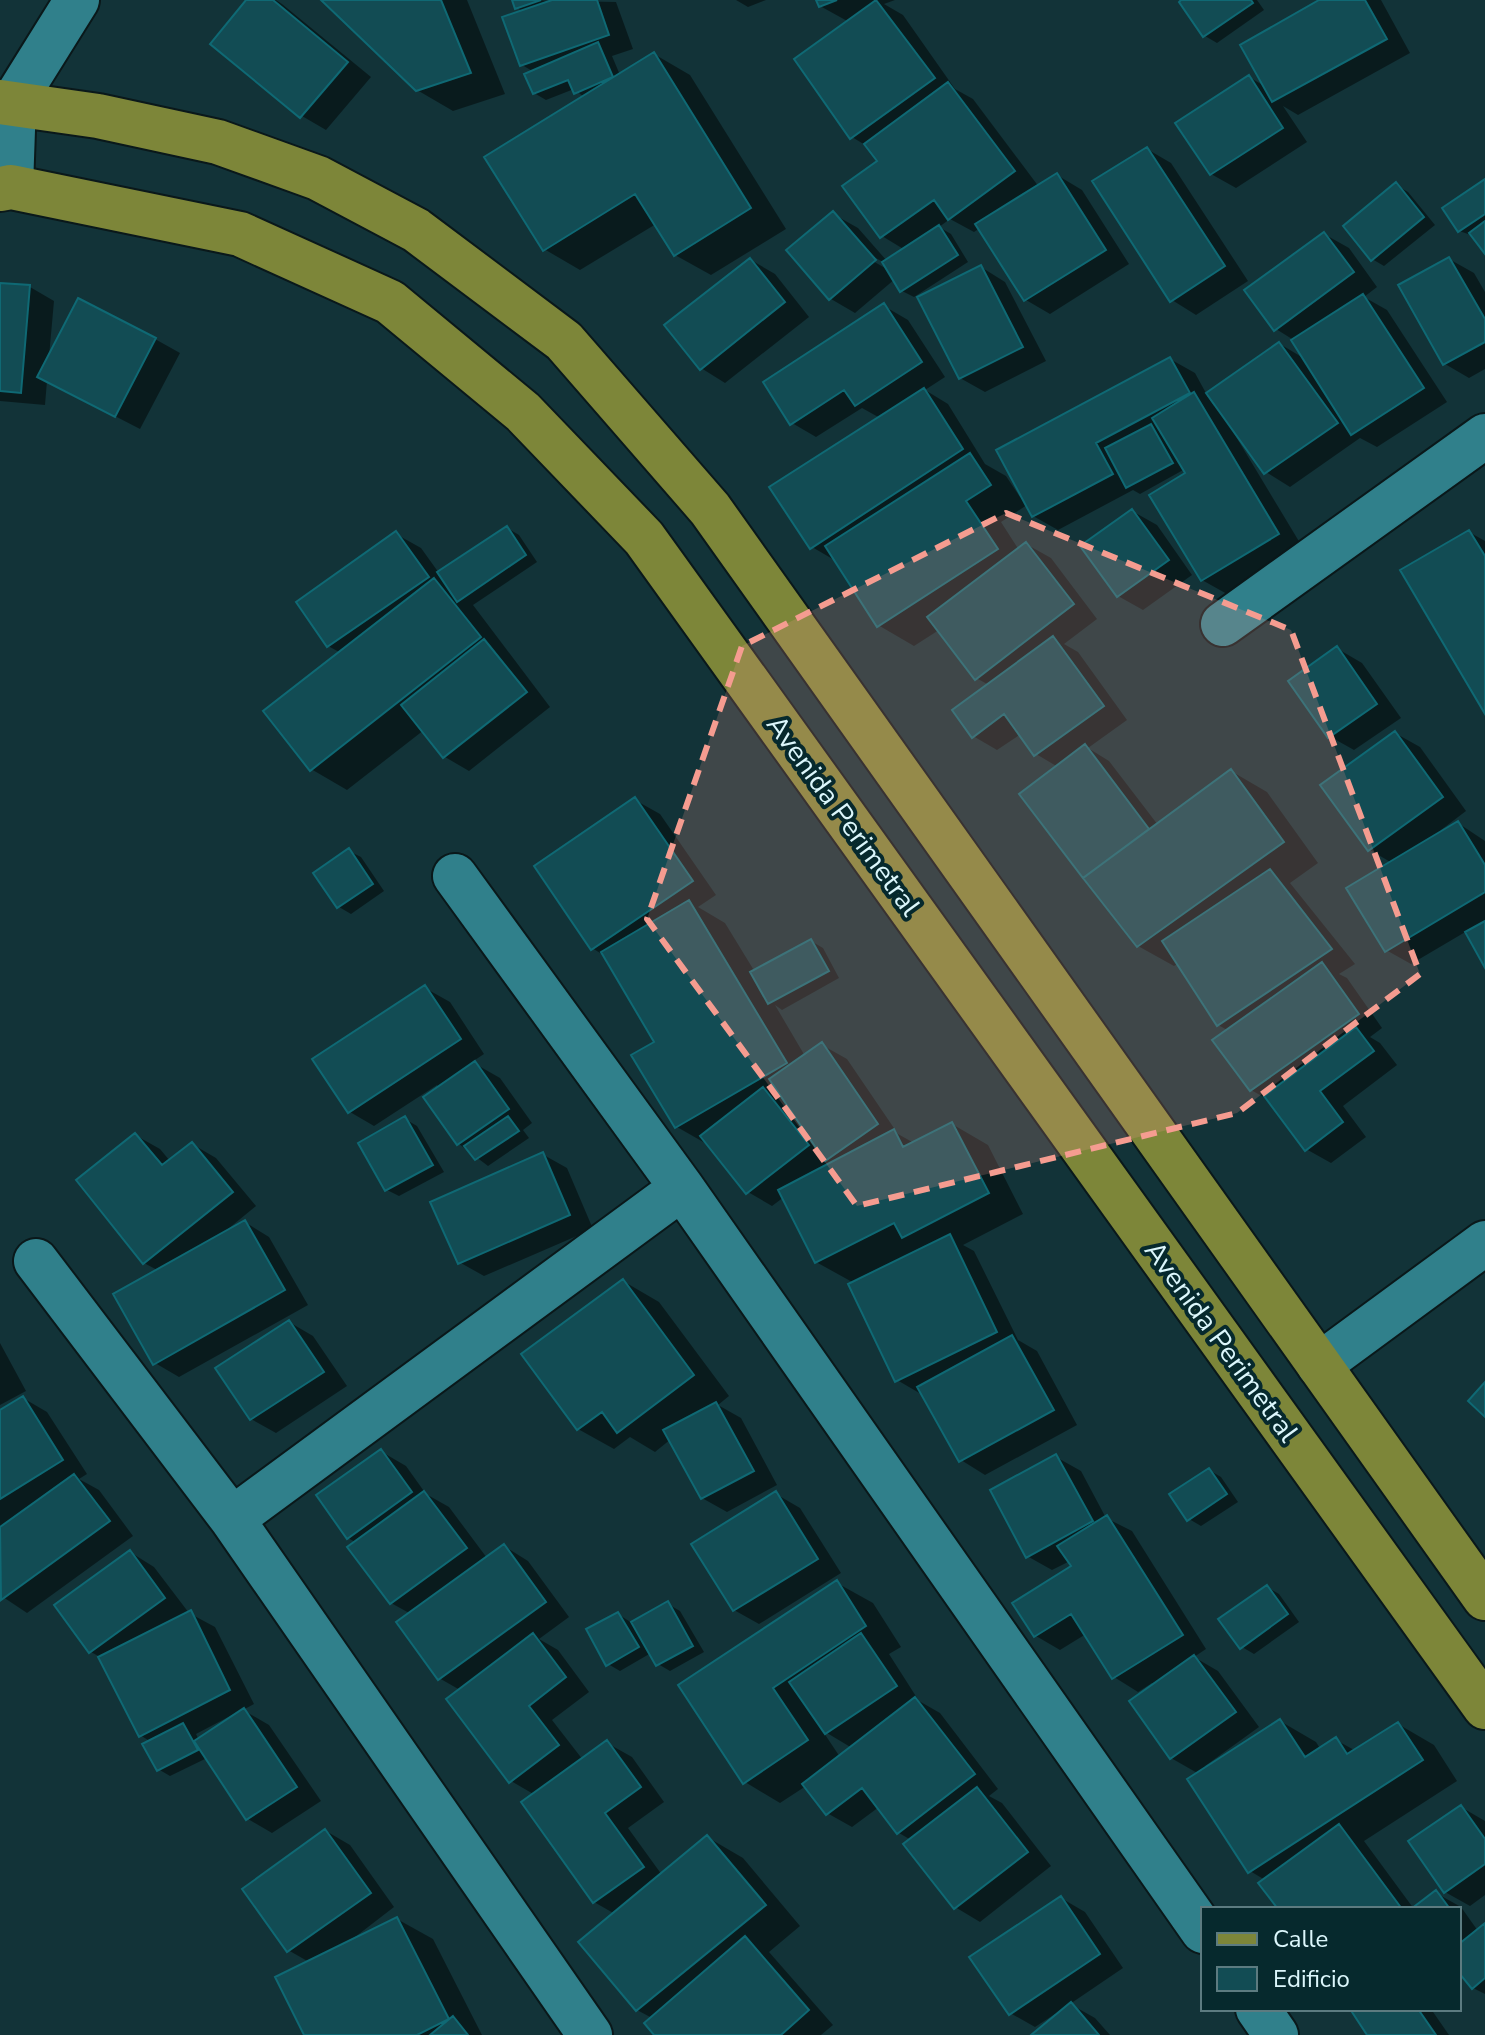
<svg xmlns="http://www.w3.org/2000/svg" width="1485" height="2035" viewBox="0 0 1485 2035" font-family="'Nunito Sans',sans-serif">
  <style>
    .shadow { fill: #0007; fill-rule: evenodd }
    .building { fill: #124c54; stroke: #0f6974; stroke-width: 2 }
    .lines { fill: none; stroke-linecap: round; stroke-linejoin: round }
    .minor-casing { stroke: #0a181a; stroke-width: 48 }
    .major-casing { stroke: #0a181a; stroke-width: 48 }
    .minor { stroke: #30808b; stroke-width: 44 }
    .major { stroke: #7d8639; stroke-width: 44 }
    .marked { fill: #f59c90; fill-opacity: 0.2; stroke: #f59c90; stroke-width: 6; stroke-dasharray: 16 10; stroke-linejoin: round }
    .labels { text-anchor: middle; stroke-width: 8; stroke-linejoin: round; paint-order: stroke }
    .street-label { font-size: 28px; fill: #dcf7fc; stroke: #06292d }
  </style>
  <rect width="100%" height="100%" fill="#123338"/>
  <path class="shadow" d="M249 0H276L282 4 371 77 326 130 302 116Z
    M324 0H467L505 94 453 111 417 90Z
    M514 0 616 2 633 49 612 56 620 75 654 54 690 75 786 229 711 275 675 255 656 224 580 270 544 249 584 97 574 89 546 100 534 93V72L522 65 524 12 517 8Z
    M736 0H766L748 7Z
    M818 0H895L884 4 903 15 955 89 973 99 1039 187 1057 175 1082 190 1129 264 1050 314 1026 300 980 228 974 232 950 219 939 227 951 234 968 262 914 297 902 291 895 279 855 313 831 299 789 250 833 214 858 228 887 261 905 250 882 236 879 161 870 148 852 137 849 22 820 6ZM868 254 885 263V268L866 257Z
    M1185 0H1257L1264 10 1217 43 1205 36Z
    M1324 0H1381L1410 53 1298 115 1283 106 1307 142 1236 188 1211 174 1249 77 1266 87Z
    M1147 149 1171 163 1248 281 1196 315 1172 300Z
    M1485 181V251L1474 236 1459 231Z
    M1396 185 1408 192 1435 225 1384 266 1372 259Z
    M1324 234 1349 248 1377 287 1364 297 1387 310 1447 402 1377 447 1360 438 1290 487 1266 472 1234 428 1232 430 1303 548 1227 594 1202 580 1185 469 1140 494 1133 490 1058 530 1033 516 1027 505 1001 522 1019 550 1026 544 1051 558 1097 619 1064 644 1078 652 1127 720 1088 748 1109 761 1158 825 1231 771 1267 792 1318 863 1290 883 1355 964 1339 974 1347 978 1382 1028 1370 1037 1380 1043 1397 1065 1343 1106 1366 1137 1331 1163 1306 1149 1269 1100 1251 1090 1229 1031 1218 1025 1179 963 1174 966 1138 946 1088 876H1084L1058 767 1036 754 1021 734 997 750 973 736 989 685 976 678 939 630 914 646 878 625 836 561 812 547 880 418 862 408 816 437 792 423 884 306 908 320 945 377 925 390 948 404 985 464 1006 476 1020 497 1170 359 1195 373 1207 395 1280 344 1305 359 1292 339 1276 329ZM1210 394 1218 406H1214L1207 396Z
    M1449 259 1474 273 1485 292V369L1469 378 1445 364Z
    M751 260 775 274 809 317 725 383 701 368Z
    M981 267 1005 282 1046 361 985 392 960 378Z
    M0 285 30 287 54 301 49 357 155 339 180 353 140 429 47 381 45 405 0 401Z
    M1132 511 1157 525 1192 575 1143 610 1118 596Z
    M507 528 519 535 537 562 473 605 550 707 469 771 445 757 424 730 347 790 311 769 341 653 328 646 396 534 421 548 439 573Z
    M1469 532 1485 541V710Z
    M1338 649 1362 663 1401 718 1354 750 1329 736Z
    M1395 733 1420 747 1466 811 1441 830 1443 833 1458 823 1485 841V963L1467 931 1411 964 1386 950 1392 863 1370 850 1323 786Z
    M635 800 660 814 716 895 698 907 725 923 755 972 811 941 823 948 839 978 782 1010 775 1005 805 1056 822 1045 847 1059 898 1134 914 1143 952 1124 988 1145 1023 1214 963 1245 974 1251 1018 1340 1037 1351 1077 1425 985 1475 961 1460 921 1394 897 1380 854 1283 816 1262 784 1197 772 1206 748 1192 712 1147 677 1127 657 1043 605 956 592 948Z
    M349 851 361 857 384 891 351 914 339 907 316 874Z
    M425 988 450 1002 484 1054 472 1062 500 1078 532 1123 523 1130 529 1138 488 1166 459 1144 426 1097 439 1088 437 1085 374 1126 350 1112 315 1059Z
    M405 1119 417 1126 444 1172 399 1196 387 1190Z
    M135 1135 160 1149 170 1161 192 1144 216 1158 256 1206 228 1229 245 1222 269 1237 308 1305 179 1377 155 1363 159 1271 144 1263Z
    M542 1154 567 1168 593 1229 484 1276 459 1262Z
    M623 1281 659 1302 729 1396 718 1405 741 1418 777 1485 727 1512 702 1498 671 1439 655 1452 630 1437 614 1449 578 1429Z
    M289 1322 313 1336 347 1386 276 1433 251 1419Z
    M0 1343 26 1391 0 1405Z
    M23 1398 47 1412 87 1474 79 1479 99 1490 133 1536 27 1613 0 1595V1412Z
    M382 1452 406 1466 426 1494 449 1507 487 1558 504 1546 528 1561 569 1617 539 1639 558 1650 589 1692 552 1720 583 1760 607 1743 632 1757 664 1802 628 1828 662 1875 707 1837 743 1858 800 1926 769 1952 833 2025 821 2035H657L652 2018 637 2010 615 1914 594 1902 535 1795 511 1781 460 1690 439 1678 411 1614 391 1603 350 1548 357 1543 348 1538Z
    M1056 1457 1081 1471 1106 1518 1132 1531 1206 1649 1194 1657 1218 1671 1259 1727 1205 1766 1207 1768 1280 1721 1316 1742 1321 1750 1336 1740 1356 1751 1398 1724 1434 1745 1457 1781 1364 1841 1414 1909 1436 1893 1461 1907 1478 1931 1485 1926V1994L1473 1988 1459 1970V1909H1280L1265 1880 1250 1871 1199 1774 1171 1758 1152 1683 1138 1692 1114 1677 1086 1634 1060 1650 1036 1636 1074 1567 1070 1561 1052 1570 1027 1556Z
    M1209 1470 1221 1477 1238 1502 1201 1526 1189 1519Z
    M776 1494 800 1508 841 1573 759 1624 734 1610Z
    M130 1552 154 1567 189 1613 215 1627 254 1704 243 1710 269 1725 321 1801 272 1833 248 1819 207 1758 170 1776 158 1769 151 1742 140 1735 100 1657 91 1652ZM234 1714 235 1717 199 1740 196 1734Z
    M837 1583 873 1603 901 1647 889 1654 919 1701 940 1713 998 1789 989 1796 1002 1803 1051 1866 980 1922 955 1907 911 1840 899 1833 879 1807 852 1827 827 1813 806 1786 780 1803 745 1782 680 1686ZM822 1730 852 1748 840 1757Z
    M1267 1587 1279 1594 1299 1622 1254 1654 1242 1647Z
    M668 1604 680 1611 704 1652 670 1671 658 1664 651 1653 620 1671 608 1664 618 1614 632 1623Z
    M1461 1807 1485 1821V1895L1470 1906 1445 1892Z
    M326 1831 350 1845 394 1907 346 1944 397 1919 433 1939 482 2035H306L309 1962 288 1950Z
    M1061 1898 1085 1912 1123 1968 1070 2004 1095 2018 1110 2035H1034L1057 2016 1055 2014 1035 2027 1010 2013Z
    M1352 2009H1431L1449 2035H1370Z"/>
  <path class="building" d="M246 0H273L348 62 300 118 210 44Z
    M321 0H441L471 73 416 91Z
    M512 0H541L515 9Z
    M552 0H597L609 35 520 66 502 17Z
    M816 0H837L819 7Z
    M876 0 935 78 850 139 794 59Z
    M1181 0H1251L1253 3 1203 37 1179 2Z
    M1319 0H1365L1387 39 1272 102 1240 45Z
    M598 42 613 77 574 94 568 80 533 94 524 74Z
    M654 52 751 208 674 256 635 194 543 251 484 157Z
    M1249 75 1283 128 1210 175 1175 123Z
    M948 82 1015 171 948 220 934 200 880 238 842 186 877 161 864 144Z
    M1147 147 1225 266 1170 302 1092 181Z
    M1057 173 1106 250 1024 301 975 224Z
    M1485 179V214L1458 232 1442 208Z
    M1396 182 1424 217 1371 261 1343 226Z
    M833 211 876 260 829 300 786 250Z
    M1485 221V254L1469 233Z
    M939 225 958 255 900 292 882 262Z
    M1324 232 1354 272 1274 331 1244 290Z
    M1449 257 1485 319V342L1443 365 1398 285Z
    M750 258 785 302 700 370 664 325Z
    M981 265 1023 347 959 379 917 297Z
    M0 283 30 285 21 393 0 391Z
    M1363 294 1424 388 1351 435 1291 340Z
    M78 298 156 338 115 417 37 377Z
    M884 303 922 362 855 406 844 390 790 425 763 382Z
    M1279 342 1338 423 1264 474 1206 393Z
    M1170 357 1190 393 1096 443 1113 474 1032 517 996 450Z
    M924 388 963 449 810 549 769 487Z
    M1194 392 1279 534 1201 581 1149 495 1185 473 1152 418Z
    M1151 424 1173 463 1126 488 1105 448Z
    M970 453 991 485 966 501 998 549 877 627 825 546Z
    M1132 509 1169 560 1117 597 1080 546Z
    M507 526 526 555 457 602 437 572Z
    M1469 530 1485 556V714L1400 570Z
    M396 531 429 577 327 647 296 602Z
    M1026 542 1074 604 975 680 927 617Z
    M434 578 481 637 310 771 263 711Z
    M1053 636 1104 706 1034 756 1004 714 972 738 952 710Z
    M484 639 527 692 443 758 401 705Z
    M1337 646 1377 704 1328 738 1288 681Z
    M1395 731 1443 797 1368 851 1320 785Z
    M1085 744 1149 829 1083 878 1019 794Z
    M1231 769 1284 842 1137 947 1083 878Z
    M635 797 693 881 591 950 534 866Z
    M1458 821 1485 865V892L1385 952 1346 888Z
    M349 848 373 884 337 908 313 873Z
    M1270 869 1332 949 1217 1026 1162 941Z
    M689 900 787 1063 675 1128 631 1055 654 1042 601 952Z
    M1485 921V968L1465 932Z
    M811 939 829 971 768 1004 750 972Z
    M1322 962 1359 1014 1250 1091 1212 1040Z
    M425 985 461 1039 348 1113 312 1059Z
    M1356 1027 1374 1051 1320 1091 1343 1122 1305 1151 1264 1096Z
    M822 1042 878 1124 825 1161 769 1079Z
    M475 1061 509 1109 457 1145 423 1097Z
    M763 1087 809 1145 746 1194 700 1136Z
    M405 1116 433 1165 385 1191 358 1143Z
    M508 1116 519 1131 475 1160 464 1146Z
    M952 1122 989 1193 902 1238 894 1223 815 1263 778 1190 894 1129 903 1147Z
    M135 1133 162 1165 192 1142 233 1192 143 1264 76 1180Z
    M543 1152 570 1215 458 1264 430 1202Z
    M245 1220 285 1290 153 1365 113 1294Z
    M950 1234 997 1332 895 1382 848 1284Z
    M623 1279 694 1375 617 1433 602 1412 577 1430 521 1354Z
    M289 1320 324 1372 250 1420 215 1368Z
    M1012 1335 1054 1410 959 1462 917 1387Z
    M1485 1382V1417L1468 1401Z
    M23 1396 63 1460 0 1499V1410Z
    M716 1402 754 1471 701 1499 663 1430Z
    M381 1449 412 1492 347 1539 316 1495Z
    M1056 1454 1093 1521 1026 1558 990 1490Z
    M1209 1468 1227 1494 1187 1521 1169 1494Z
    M74 1474 110 1521 1 1600 0 1527Z
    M424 1491 467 1548 390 1604 347 1547Z
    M776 1491 818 1559 733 1611 691 1544Z
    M1107 1515 1183 1635 1112 1679 1071 1614 1034 1637 1012 1603 1071 1566 1057 1546Z
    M504 1544 546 1602 438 1680 396 1622Z
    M130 1550 165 1598 89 1653 54 1605Z
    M837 1580 866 1626 773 1688 808 1740 743 1784 678 1685Z
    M1267 1585 1288 1614 1240 1649 1218 1619Z
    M668 1601 693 1646 656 1666 631 1622Z
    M191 1610 230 1690 139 1737 98 1657Z
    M618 1612 639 1647 606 1666 586 1629Z
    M533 1633 566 1677 529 1706 559 1745 509 1783 446 1699Z
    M861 1633 897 1686 825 1734 789 1682Z
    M1194 1655 1236 1712 1170 1759 1129 1701Z
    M915 1697 975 1774 897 1834 862 1788 826 1815 802 1784Z
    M244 1708 297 1787 246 1820 194 1741Z
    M1280 1719 1305 1757 1336 1737 1347 1754 1398 1722 1423 1760 1248 1873 1187 1779Z
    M183 1723 198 1750 157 1771 142 1744Z
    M607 1740 641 1787 605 1813 644 1867 593 1903 521 1802Z
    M977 1787 1028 1852 954 1909 903 1844Z
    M1461 1805 1485 1839V1864L1444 1893 1408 1841Z
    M1339 1824 1402 1909H1278L1258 1883Z
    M325 1829 371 1893 287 1952 242 1889Z
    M707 1835 766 1905 636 2011 578 1942Z
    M1436 1890 1450 1909H1411Z
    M1061 1896 1100 1954 1009 2015 969 1957Z
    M397 1917 449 2019 417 2035H304L275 1977Z
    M1485 1923V1978L1472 1989 1459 1973V1944Z
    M745 1936 809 2010 781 2035H654L644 2023Z
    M1071 2002 1099 2035H1031Z
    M1350 2009H1418L1436 2035H1367Z
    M453 2016 468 2035H430Z"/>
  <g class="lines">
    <defs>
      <path id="minor" d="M11 187 14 101 77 0
        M1223 624 1485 436
        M455 876 682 1188 1203 1931
        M36 1261 232 1519 590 2035
        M1319 1365 1485 1243
        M232 1519 682 1188
        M1258 2009 1276 2035"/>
      <path id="major" d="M0 102 98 116 218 142 318 178 416 230 564 341 710 509 1485 1598
        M0 189 11 187 240 234 390 302 523 412 644 538 1485 1707"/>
    </defs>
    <use href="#minor" class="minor-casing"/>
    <use href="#major" class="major-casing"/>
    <use href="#minor" class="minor"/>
    <use href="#major" class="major"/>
  </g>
  <path class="marked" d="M1006 513 1291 630 1420 974 1237 1113 857 1206 647 919 742 646Z"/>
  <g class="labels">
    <g class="street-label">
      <text transform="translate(844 815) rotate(54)" y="10">Avenida Perimetral</text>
      <text transform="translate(1222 1341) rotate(54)" y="10">Avenida Perimetral</text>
    </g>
  </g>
  <rect x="1201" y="1907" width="260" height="104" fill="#06292d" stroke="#5c7b80" stroke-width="2"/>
  <rect x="1217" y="1933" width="40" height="12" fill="#7d8639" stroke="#5c7b80" stroke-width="2"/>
  <text x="1273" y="1947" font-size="24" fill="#dcf7fc">Calle</text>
  <rect x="1217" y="1967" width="40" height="24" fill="#124c54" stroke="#5c7b80" stroke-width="2"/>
  <text x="1273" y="1987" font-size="24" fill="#dcf7fc">Edificio</text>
</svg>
